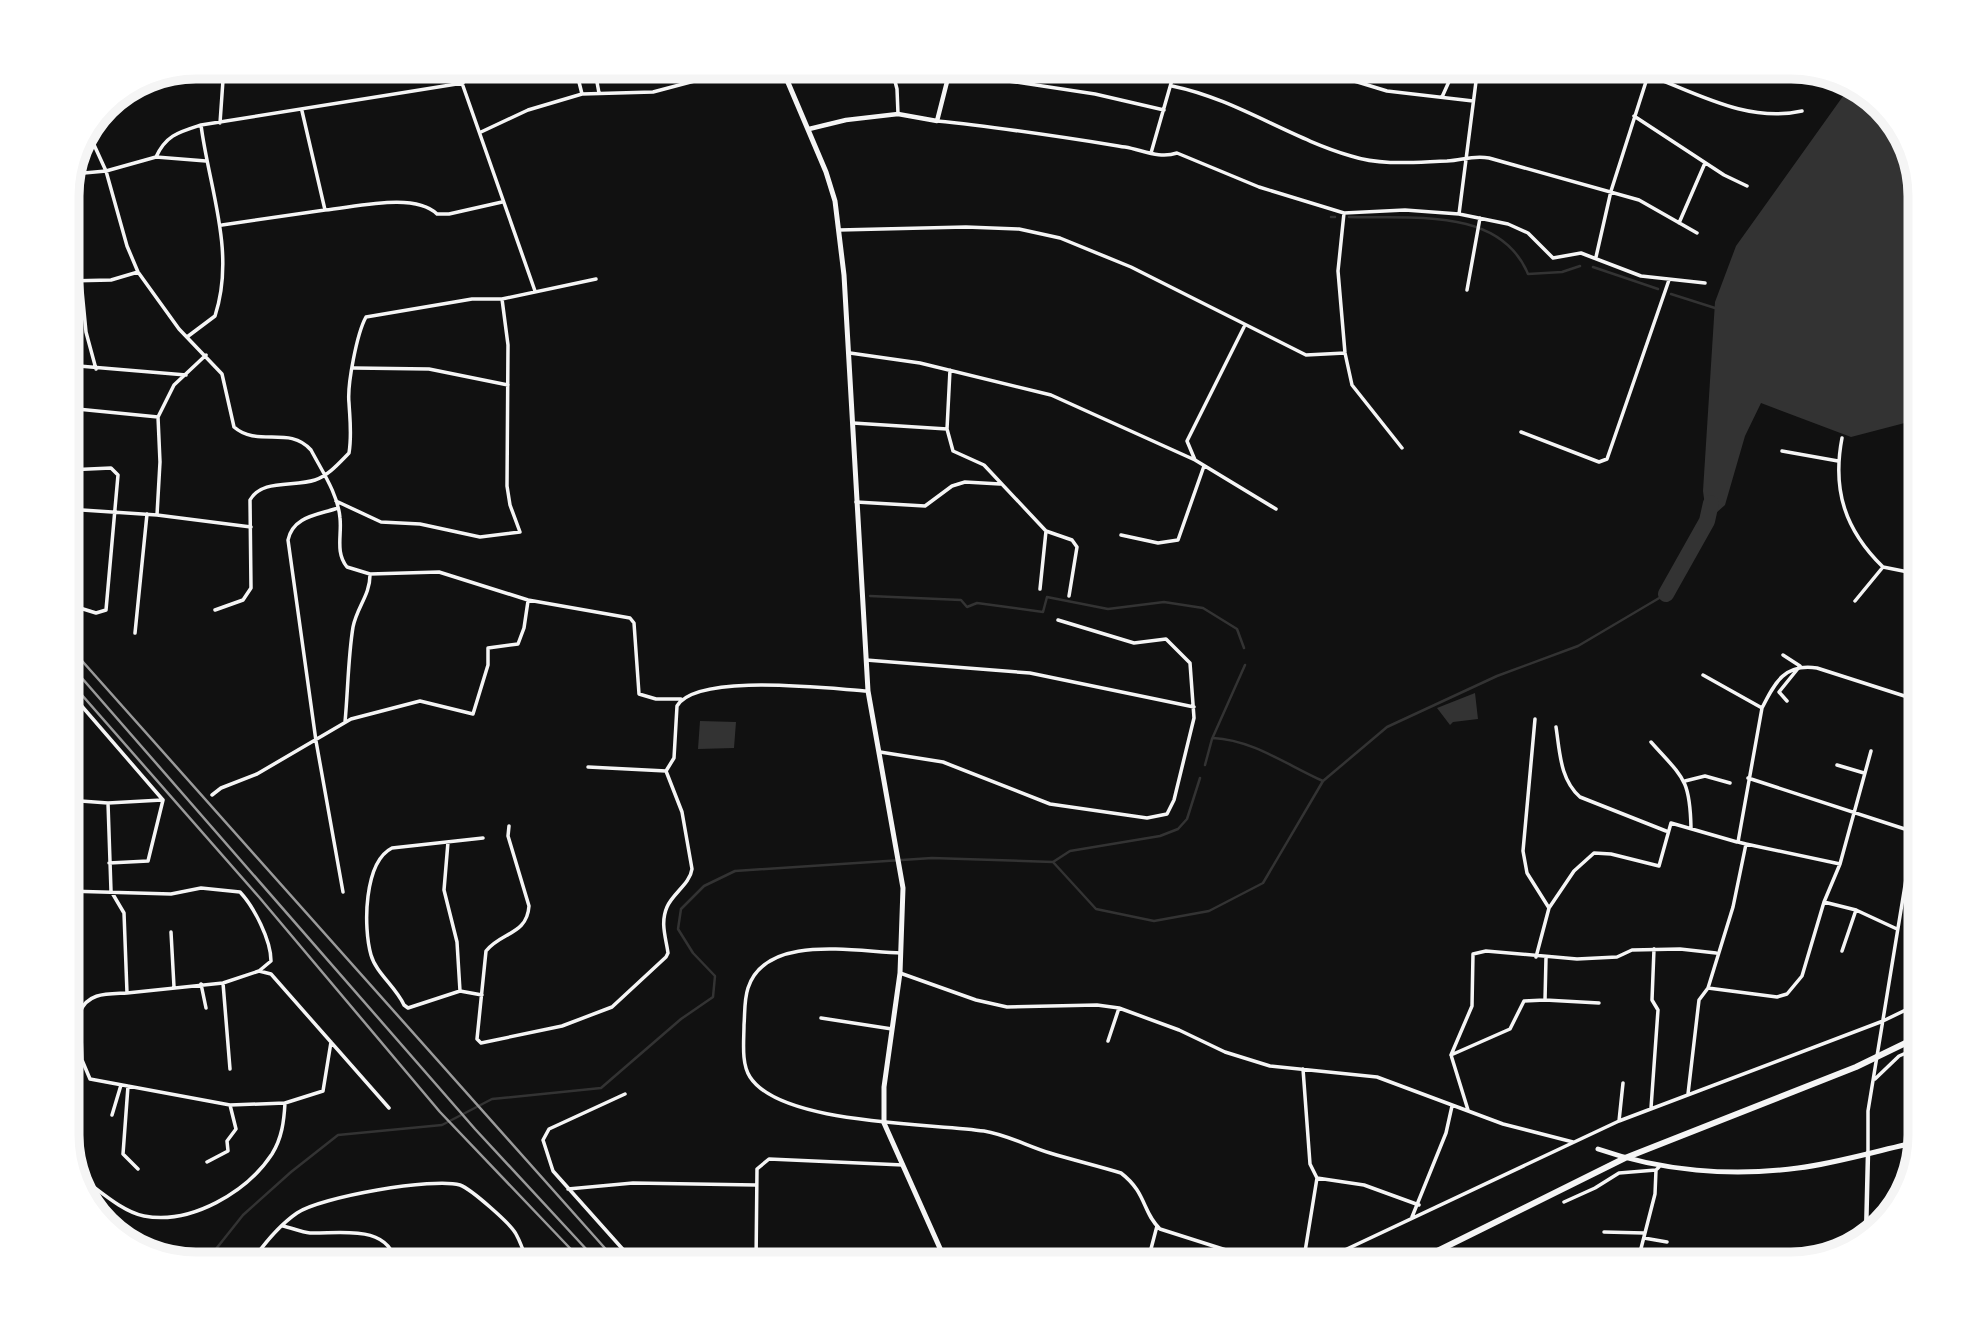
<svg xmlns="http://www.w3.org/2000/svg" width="1987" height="1331" viewBox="0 0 1987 1331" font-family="'IBM Plex Sans',sans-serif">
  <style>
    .water { fill: #333 }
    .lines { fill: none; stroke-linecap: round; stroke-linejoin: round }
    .stream { stroke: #333; stroke-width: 2.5 }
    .river { stroke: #333; stroke-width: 16 }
    .minor { stroke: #f5f5f5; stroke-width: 3.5 }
    .tertiary { stroke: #f5f5f5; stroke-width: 4.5 }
    .secondary { stroke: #f5f5f5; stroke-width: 5 }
    .primary { stroke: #f5f5f5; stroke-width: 5 }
    .trunk { stroke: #f5f5f5; stroke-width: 6 }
    .rail { stroke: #9a9a9a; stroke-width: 2.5 }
    .rim { fill: none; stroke: #f5f5f5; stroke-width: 9 }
  </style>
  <rect width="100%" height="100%" fill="#111"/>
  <path class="water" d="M1851 85 1863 89 1907 138 1920 196V419L1851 437 1761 403 1745 436 1725 505 1707 521 1703 491 1715 302 1736 246Z
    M1475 693 1478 719 1453 722 1450 725 1437 708Z
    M700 721 736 722 734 748 698 749Z"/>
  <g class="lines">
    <path class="stream" d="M1331 217H1335
      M1349 217C1410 219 1500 206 1528 274L1562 272 1580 266
      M1593 267 1658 289
      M1671 294 1715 308
      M870 596 961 600 967 607 977 603 1043 612 1047 597 1108 609 1164 602 1203 608 1237 629 1244 648
      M1213 738C1253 740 1287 765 1323 781
      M1205 765 1212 739 1245 665
      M1053 862 1070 851 1160 836 1178 829 1187 819 1200 778
      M204 1264 243 1215 291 1172 338 1135 442 1125 492 1099 601 1088 681 1019 713 997 715 976 693 953 678 929 681 909 704 886 735 871 932 858 1053 862 1096 909 1154 921 1209 911 1263 883 1323 781 1387 727 1497 676 1578 646 1666 594"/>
    <path class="river" d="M1666 594 1707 521 1711 503"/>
    <path class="minor" d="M456 66 535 291
      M575 66 582 94
      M594 66 599 93
      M891 66 897 89 898 114
      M1305 66 1387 91 1473 101
      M1608 66C1622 70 1637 72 1651 76 1698 94 1749 123 1802 111
      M949 72 1095 94 1164 110
      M1172 86C1236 99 1289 138 1351 156 1382 166 1415 162 1447 161 1463 160 1473 155 1489 158L1639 200 1697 233
      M1442 97 1456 66
      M302 111 325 210C356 207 415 192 437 214H449L502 202
      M1634 116 1724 175 1747 186
      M937 121C1000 127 1062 137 1125 147 1143 150 1159 159 1177 153L1259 187 1344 213 1405 210 1459 214 1508 224 1528 233 1553 258 1581 253 1641 276 1705 283
      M220 123 224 66
      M481 132 528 110 582 94 653 92 751 66
      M90 136 106 171 127 246 138 272 179 329 222 374 234 427C258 448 289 425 311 450 322 471 338 494 340 518 342 535 335 552 347 567L370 574 439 572 528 600 630 618 634 623 639 694 656 699H681
      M1151 153 1176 66
      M156 157 206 161
      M73 174 106 171 156 157C166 135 179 132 201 125L463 83
      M1344 213 1338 271 1345 353 1352 385 1402 448
      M1459 214 1478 66
      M1679 223 1705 163
      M222 225 325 210
      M839 230 966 227 1019 229 1060 238 1131 267 1306 355 1345 353
      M1596 257 1611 191 1651 66
      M81 280 86 332 96 369
      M67 281 111 280 138 272
      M1467 290 1480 218
      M1244 327 1187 441 1195 460 1276 509
      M187 337 215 316C236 252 209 188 201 125
      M850 353 920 363 1051 395 1195 460
      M67 365 186 375
      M354 368 429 369 508 385
      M950 370 947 429 953 451 984 465 1046 531 1040 589
      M67 408 158 417
      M853 423 947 429
      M1521 432 1599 462 1607 459 1669 280
      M1842 438C1832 490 1845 530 1883 567L1918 574
      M1782 451 1838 461
      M67 470 111 468 118 475 106 610 96 613 67 604
      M336 501 381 522 420 524 480 537 520 532 510 505 507 486 508 345 502 299
      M856 502 925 506 952 486 965 482 1000 484
      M338 508C318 515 293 516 288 540L316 741 343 892
      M67 509 157 515 251 527
      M157 515 160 462 158 417 174 385 206 355
      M1046 531 1072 540 1077 547 1069 596
      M1121 535 1158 543 1178 540 1204 466
      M1920 570 1918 594 1920 669
      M1855 601 1883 567
      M215 610 243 600 251 588 250 500C261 479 294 487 315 480 329 475 339 463 349 453 352 435 350 421 349 403 347 385 357 333 366 317L472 299H502L596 279
      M135 633 147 514
      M1783 655 1800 666 1779 692 1787 701
      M866 660 1030 673 1194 707
      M1703 675 1762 708
      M67 689 163 800
      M1535 719 1523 851 1527 873 1549 908 1536 957
      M345 722C348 691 348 658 353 627 357 607 370 595 370 575
      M1556 727C1560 753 1560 779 1580 797L1666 831
      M1651 742C1683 778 1690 778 1691 828
      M880 752 943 762 1050 804 1147 818 1167 814 1174 800 1194 718 1190 663 1166 639 1134 643 1058 620
      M1837 765 1864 773
      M588 767 666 771 674 758 677 706C697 672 831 689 868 691
      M1748 778 1914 832
      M1685 781 1705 776 1730 783
      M212 795 221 788 257 774 351 719 420 701 473 714 488 665V648L518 644 524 628 528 601
      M67 800 108 803 162 800
      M509 826 508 836 529 906C527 935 501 932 486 951L477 1039 481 1043 562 1026 612 1007 666 957 668 953C666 938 660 923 667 907 673 893 690 884 692 869L682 812 666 771
      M448 842 444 890 457 942 460 991
      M1746 844 1840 864
      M1912 848 1920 849
      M109 863 148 861 163 800
      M67 891 171 894 201 888 240 892C254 907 271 940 271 961L259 971
      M1824 902 1856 910 1897 929
      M1549 908 1574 871 1594 853 1611 854 1659 866 1671 823 1737 842
      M171 932 174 987
      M1842 951 1856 910
      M901 953C855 952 766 933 748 988 744 1000 745 1013 744 1025 744 1041 741 1063 750 1077 781 1125 931 1123 984 1131 1008 1135 1027 1146 1050 1153 1073 1160 1098 1166 1121 1173 1147 1193 1142 1212 1160 1229L1270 1264
      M900 973 976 1000 1007 1007 1097 1005 1119 1008 1179 1030 1225 1052 1270 1066 1377 1077 1503 1124 1573 1142
      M223 983 230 1069
      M201 984 206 1008
      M1708 988 1777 997 1787 994 1802 976 1824 902 1840 864 1871 751
      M127 993 223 983 259 971 271 974 389 1108
      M482 995 460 991 408 1008 404 1005C396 987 376 973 371 955 363 927 364 862 392 848L483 838
      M1545 1000 1599 1003
      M67 1010 80 1012C88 992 108 994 127 993L124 913 111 891 108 803
      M80 1012 82 1060 90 1079 230 1105 285 1103
      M821 1018 892 1029
      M1108 1041 1119 1008
      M1451 1055 1472 1006 1473 954 1486 951 1577 959 1617 957 1632 950 1680 949 1716 953
      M1875 1079 1899 1056 1920 1047
      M128 1086 123 1154 138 1169
      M625 1094 549 1129 543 1140 553 1171 636 1264
      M1688 1094 1699 1000 1708 988 1733 907 1746 844 1738 842 1762 708C1775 682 1785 663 1817 668L1920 701
      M1651 1108 1658 1010 1652 1000 1654 949
      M1468 1110 1451 1055 1510 1029 1524 1001 1545 1000 1546 958
      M112 1115 121 1085
      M1619 1121 1623 1083
      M1868 1153V1111L1920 794
      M207 1162 228 1151 227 1141 236 1129 230 1105
      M76 1174C96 1187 120 1211 144 1216 191 1225 247 1192 272 1154 282 1138 284 1121 285 1103L323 1091 331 1042
      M1317 1178 1364 1185 1419 1205
      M568 1189 633 1183 756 1185
      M1564 1202 1595 1188 1619 1173 1656 1170
      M1412 1217 1446 1133 1452 1106
      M283 1226C292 1228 301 1232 310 1233 339 1234 389 1223 396 1264
      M1604 1232 1644 1233
      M1644 1238 1667 1242
      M625 1253H757
      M250 1264C263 1245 278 1226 297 1213 320 1197 434 1177 460 1185 471 1189 511 1224 516 1234 521 1243 525 1255 528 1264
      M756 1264 757 1169 769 1159 903 1165
      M1147 1264 1157 1226
      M1303 1264 1317 1178 1310 1164 1303 1069
      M1315 1264 1619 1121 1883 1021 1920 1003
      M1637 1264 1655 1194 1656 1170 1659 1167"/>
    <path class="tertiary" d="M809 129 846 120 898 114 937 121 951 66
      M1866 1235 1868 1153"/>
    <path class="secondary" d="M1598 1149C1661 1171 1731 1177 1798 1168 1838 1163 1879 1150 1918 1142"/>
    <path class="primary" d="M781 66 826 172 835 201 844 275 868 691 903 888 900 973 884 1087V1123L947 1264"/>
    <path class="trunk" d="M1411 1264 1625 1158 1856 1067 1920 1036"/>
    <path class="rail" d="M67 644 619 1264
      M67 661 475 1129 600 1264
      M67 678 259 897 440 1112 585 1264"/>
  </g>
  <path d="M0 0H1987V1331H0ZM196 79H1791A117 117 0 0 1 1908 196V1135A117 117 0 0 1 1791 1252H196A117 117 0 0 1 79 1135V196A117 117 0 0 1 196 79Z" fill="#fff" fill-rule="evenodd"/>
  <path class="rim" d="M196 79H1791A117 117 0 0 1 1908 196V1135A117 117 0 0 1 1791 1252H196A117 117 0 0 1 79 1135V196A117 117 0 0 1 196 79Z"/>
</svg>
